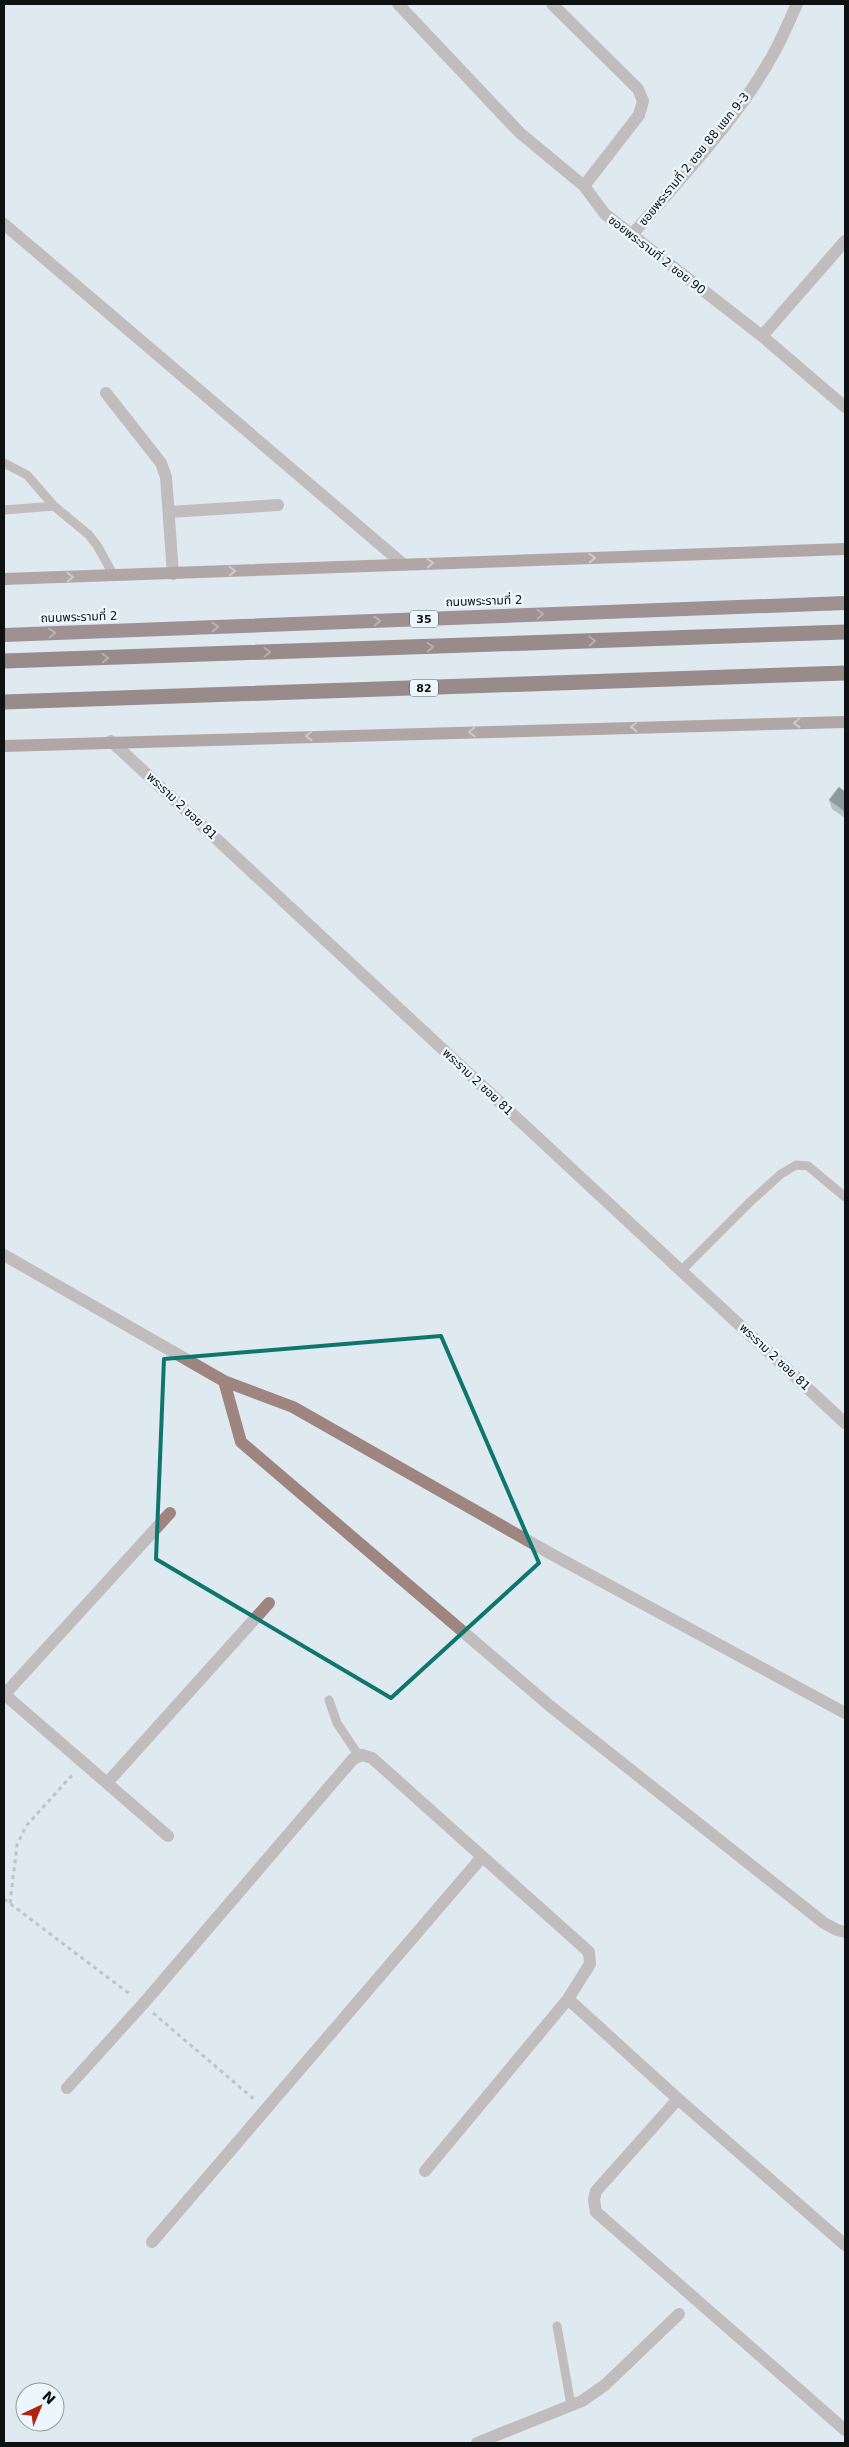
<svg xmlns="http://www.w3.org/2000/svg" width="849" height="2447" viewBox="0 0 849 2447" font-family="'DejaVu Sans','Noto Sans Thai',sans-serif">
  <style>
    .lines { fill: none; stroke-linecap: round; stroke-linejoin: round }
    .path { stroke: #919a9d; stroke-width: 3; stroke-dasharray: 4 4; stroke-linecap: butt }
    .service { stroke: #9e8580; stroke-width: 9 }
    .minor { stroke: #9e8580; stroke-width: 12 }
    .secondary { stroke: #7a564f; stroke-width: 12 }
    .trunk { stroke: #52271f; stroke-width: 14 }
    .motorway { stroke: #461911; stroke-width: 15 }
    .wall { fill: #869195 }
    .building { fill: #2e383b; stroke: #636d71 }
    .oneway { stroke: #b2a6a6 }
    .oneway2 { stroke: #88706c }
    .oneway3 { stroke: #806763 }
    .marked { fill: none; stroke: #0f766e; stroke-width: 4; stroke-linejoin: round }
    .labels { text-anchor: middle; stroke-width: 5; stroke-linejoin: round; paint-order: stroke }
    .shield { fill: #ebf7fc; stroke: #505658; stroke-width: 1 }
    .shield-label { font-size: 11px; font-weight: bold; fill: #0d1112 }
    .street-label { font-size: 12px; fill: #0d1112; stroke: #ebf7fc }
  </style>
  <rect width="100%" height="100%" fill="#deeaef"/>
  <g class="lines">
    <path class="path" d="M4 1899 131 1995
      M10 1903 17 1845 26 1826 74 1773
      M153 2013 255 2100"/>
    <path class="service" d="M4 463 27 475 54 506 89 535 98 547 114 576
      M4 510 54 506
      M681 1271 750 1202 781 1174 796 1165 808 1166 845 1197
      M329 1700 337 1723 359 1756
      M557 2326 571 2405"/>
    <path class="minor" d="M398 4 520 133 584 186 605 214 762 336 845 407
      M552 4 638 89 643 101 639 115 584 186
      M4 224 403 564
      M632 235C682 176 740 117 776 49 784 34 790 19 797 4
      M762 336 845 241
      M106 393 161 463 166 477 173 574
      M169 512 278 505
      M111 741 845 1423
      M4 1255 224 1381 293 1407 553 1555 845 1713
      M224 1381 241 1442 550 1706 824 1923 837 1930 845 1932
      M4 1694 168 1836
      M4 1695 170 1513
      M107 1783 269 1603
      M568 1999 678 2099 845 2245
      M67 2088 143 2004 353 1759 362 1755 372 1758 589 1952 590 1964 568 1999 425 2171
      M678 2099 596 2191 594 2200 596 2212 845 2430
      M152 2242 482 1857
      M477 2443 582 2401 605 2385 679 2314"/>
    <path class="secondary" d="M4 579 845 549
      M4 746 845 722"/>
    <path class="trunk" d="M4 635 845 603"/>
    <path class="motorway" d="M4 661 845 632
      M4 702 845 673"/>
  </g>
  <path class="wall" d="M845 792V818L832 809 829 800Z"/>
  <path class="building" d="M839 787 845 792V812L829 800Z"/>
  <defs><path id="oneway-chevron" d="M-2-3.5L2.5 0L-2 3.5" fill="none" stroke-width="1.6" stroke-linecap="round" stroke-linejoin="round" transform="scale(1.25)"/></defs>
  <g class="oneway">
    <use href="#oneway-chevron" transform="translate(592 558) rotate(-2)"/>
    <use href="#oneway-chevron" transform="translate(430 563) rotate(-2)"/>
    <use href="#oneway-chevron" transform="translate(232 571) rotate(-2)"/>
    <use href="#oneway-chevron" transform="translate(70 577) rotate(-2)"/>
    <use href="#oneway-chevron" transform="translate(797 723) rotate(179)"/>
    <use href="#oneway-chevron" transform="translate(634 727) rotate(179)"/>
    <use href="#oneway-chevron" transform="translate(472 732) rotate(179)"/>
    <use href="#oneway-chevron" transform="translate(309 736) rotate(179)"/>
  </g>
  <g class="oneway2">
    <use href="#oneway-chevron" transform="translate(540 614) rotate(-2)"/>
    <use href="#oneway-chevron" transform="translate(377 621) rotate(-2)"/>
    <use href="#oneway-chevron" transform="translate(215 627) rotate(-2)"/>
    <use href="#oneway-chevron" transform="translate(52 633) rotate(-2)"/>
  </g>
  <g class="oneway3">
    <use href="#oneway-chevron" transform="translate(592 641) rotate(-2)"/>
    <use href="#oneway-chevron" transform="translate(430 647) rotate(-2)"/>
    <use href="#oneway-chevron" transform="translate(267 652) rotate(-2)"/>
    <use href="#oneway-chevron" transform="translate(105 658) rotate(-2)"/>
  </g>
  <path d="M0 0H849V2447H0ZM441 1336 539 1563 391 1698 156 1559 164 1359Z" fill="#deeaef" fill-opacity=".55" fill-rule="evenodd"/>
  <path class="marked" d="M441 1336 539 1563 391 1698 156 1559 164 1359Z"/>
  <g class="labels">
    <g class="shield">
      <rect x="410" y="610.5" width="28" height="17" rx="4"/>
      <rect x="410" y="679.5" width="28" height="17" rx="4"/>
    </g>
    <g class="shield-label">
      <text x="424" y="623">35</text>
      <text x="424" y="692">82</text>
    </g>
    <g class="street-label">
      <text transform="translate(694 159) rotate(-51)" y="4">ซอยพระรามที่ 2 ซอย 88 แยก 9-3</text>
      <text transform="translate(657 255) rotate(38)" y="4">ซอยพระรามที่ 2 ซอย 90</text>
      <text transform="translate(484 601) rotate(-2)" y="4">ถนนพระรามที่ 2</text>
      <text transform="translate(79 617) rotate(-2)" y="4">ถนนพระรามที่ 2</text>
      <text transform="translate(182 806) rotate(43)" y="4">พระราม 2 ซอย 81</text>
      <text transform="translate(478 1082) rotate(43)" y="4">พระราม 2 ซอย 81</text>
      <text transform="translate(775 1357) rotate(43)" y="4">พระราม 2 ซอย 81</text>
    </g>
  </g>
  <rect width="849" height="2447" fill="none" stroke="#0d1112" stroke-width="10"/>
  <g transform="translate(40 2407) rotate(44)"><circle r="24" fill="#ebf7fc" stroke="#929b9e"/>
  <path d="M0-4L9 19L0 12L-9 19Z" fill="#b0230d"/>
  <text y="-8" font-size="14" font-weight="bold" text-anchor="middle" fill="#0d1112">N</text>
  </g>
</svg>
